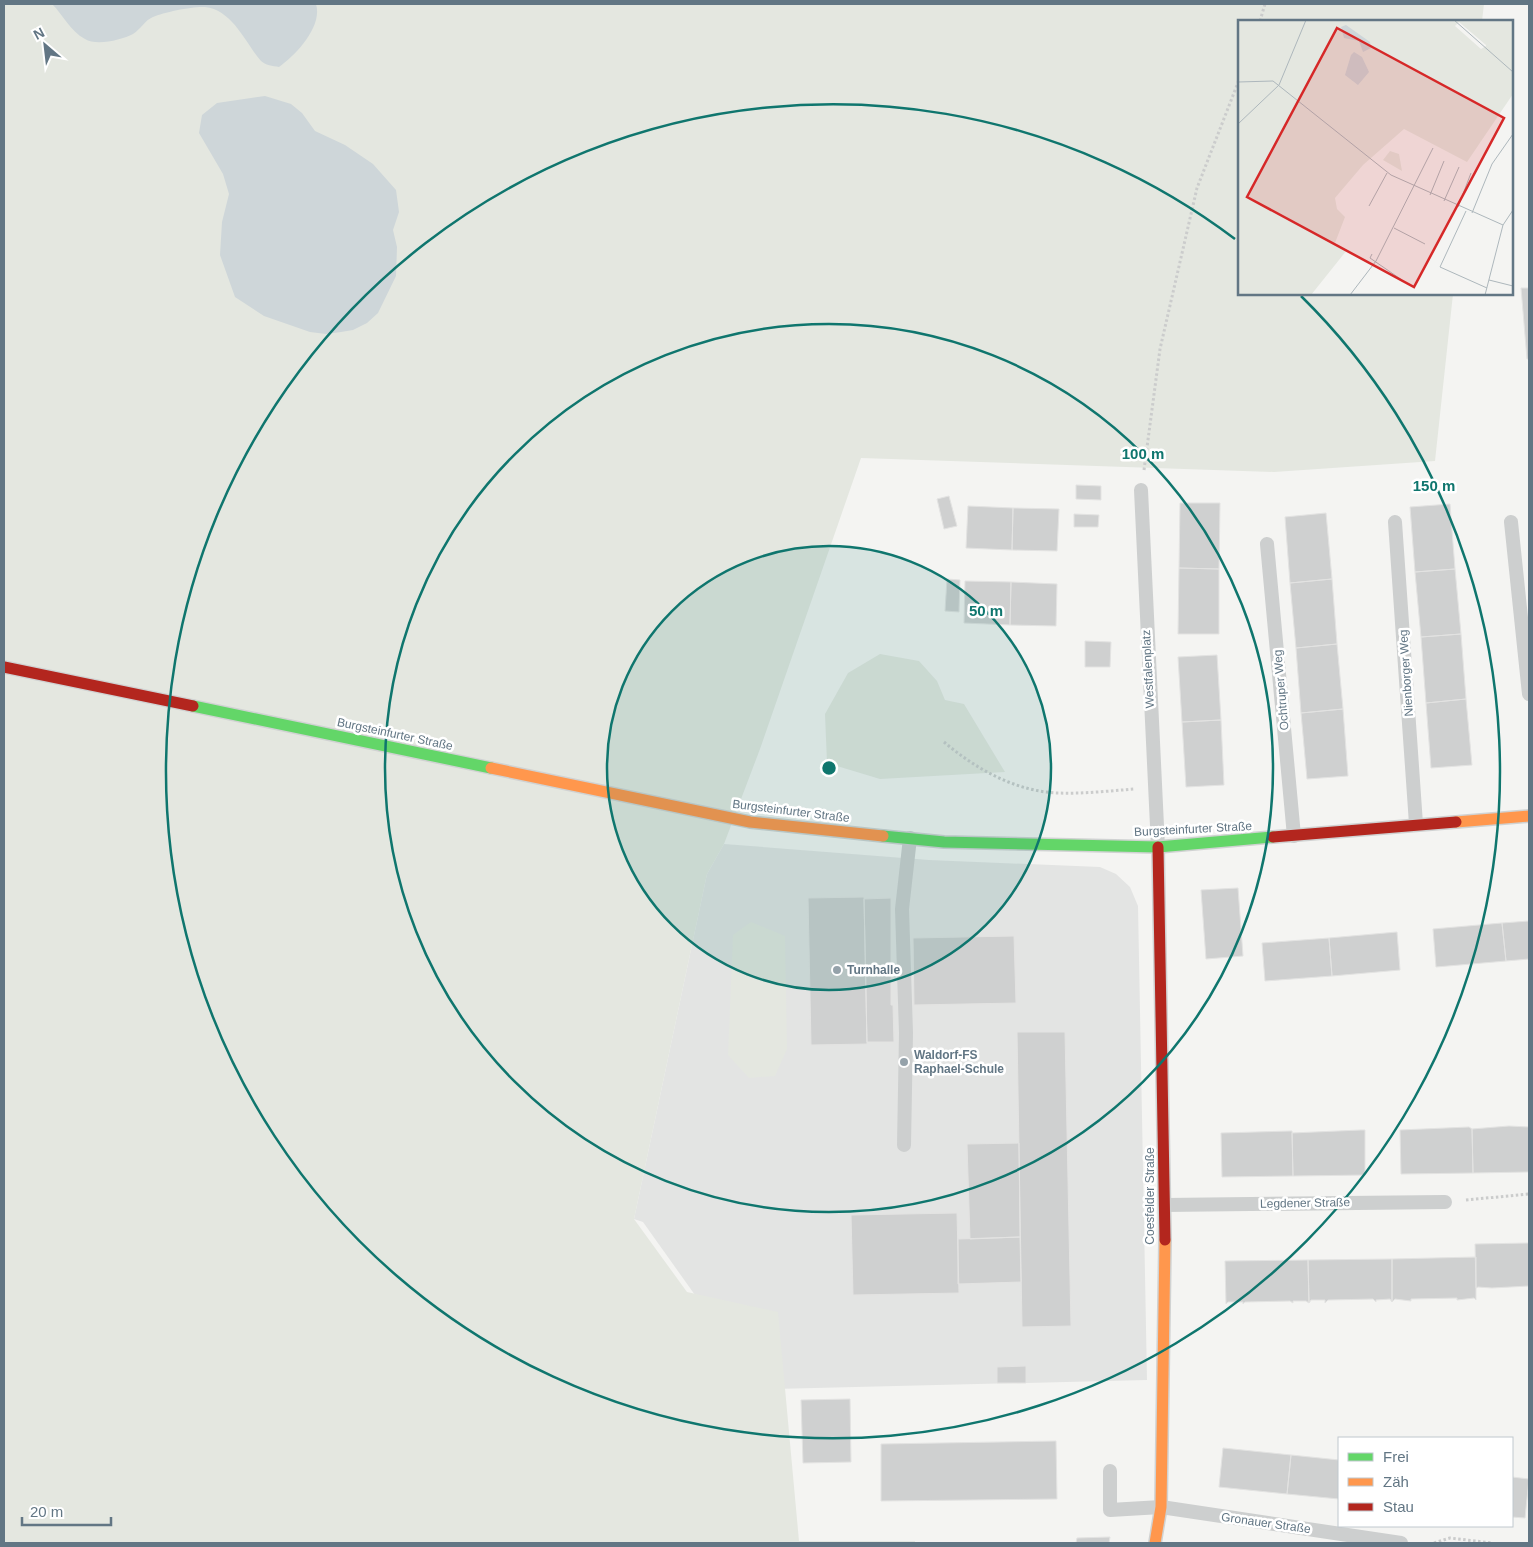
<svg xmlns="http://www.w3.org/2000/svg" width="1533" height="1547" viewBox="0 0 1533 1547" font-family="Arial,sans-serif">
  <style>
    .built { fill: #e3e4e3 }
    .green { fill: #e4e7e0 }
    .water { fill: #ced6d9 }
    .building { fill: #cfd0d0; stroke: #e3e3e2 }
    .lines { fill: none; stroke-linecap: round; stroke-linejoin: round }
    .fast-casing { stroke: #d0d2d2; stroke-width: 14 }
    .slow-casing { stroke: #d0d2d2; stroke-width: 14 }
    .jam-casing { stroke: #d0d2d2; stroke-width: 14 }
    .path { stroke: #cbcccc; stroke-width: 3; stroke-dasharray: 2.5 2.5; stroke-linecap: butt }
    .lane { stroke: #cdcfcf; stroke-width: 14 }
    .fast { stroke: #63d668; stroke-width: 11 }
    .slow { stroke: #ff974d; stroke-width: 11 }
    .jam { stroke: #b3261e; stroke-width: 11 }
    .ring { fill: none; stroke: #0f766e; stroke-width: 2.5 }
    .poi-dot { fill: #95a2aa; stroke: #fff; stroke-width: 2 }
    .labels { text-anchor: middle; stroke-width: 5; stroke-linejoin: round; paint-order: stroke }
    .street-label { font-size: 12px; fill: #627684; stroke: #fff }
    .poi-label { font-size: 12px; font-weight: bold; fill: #627684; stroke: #fff; text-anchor: start }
    .inset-road { fill: none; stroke: #adb7bc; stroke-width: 1 }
    .view { fill: #d62828; fill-opacity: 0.15; stroke: #d62828; stroke-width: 2.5 }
    .inset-edge { fill: none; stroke: #627684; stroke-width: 2.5 }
    .centre { fill: #0f766e; stroke: #fff; stroke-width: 2.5 }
    .ring-label { font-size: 15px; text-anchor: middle; font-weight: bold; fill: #0f766e; stroke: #fff; stroke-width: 5; stroke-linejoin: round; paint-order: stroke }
  </style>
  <rect width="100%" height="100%" fill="#f4f4f2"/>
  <path class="built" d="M724 844 929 860 1100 867 1116 874 1130 887 1138 906 1147 1380 774 1389 727 1340 643 1222 634 1219 707 874Z"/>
  <path class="green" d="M4 4H1484L1482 21H1239V294H1453L1435 461 1274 472 861 458 760 749 724 844 707 874 634 1219 687 1292 778 1312 799 1541H915V1543H4Z
    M880 654 919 661 937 681 945 700 964 704 1005 772 880 779 827 763 825 714 848 673Z
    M751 922 785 936 787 1049 775 1076 749 1078 728 1055 733 935Z"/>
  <path class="water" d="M52 4H316C323 27 295 56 279 67 273 66 265 65 261 61 246 44 233 10 205 7 194 6 164 12 153 17 145 20 140 30 133 34 122 40 96 46 85 39 70 31 64 16 52 4Z
    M265 96 291 104 302 113 315 131 345 145 373 164 396 190 399 212 393 230 397 247 396 276 378 313 367 323 353 330 341 332 326 334 310 332 264 316 235 297 220 255 222 222 229 194 223 174 199 133 202 115 217 103Z"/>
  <path class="building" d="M1521 288H1529V359H1527Z
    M1076 485 1101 486V500L1076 499Z
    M949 496 957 526 944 529 937 499Z
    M1180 503H1220L1219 569 1179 568Z
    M1450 504 1455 569 1415 572 1410 507Z
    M968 506 1013 508 1012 550 966 548Z
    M1013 508 1059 509 1057 551 1012 550Z
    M1326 513 1332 579 1290 583 1285 517Z
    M1074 514 1099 515 1098 527H1074Z
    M1179 568 1219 569V634H1178Z
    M1455 569 1461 634 1421 637 1415 572Z
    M947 579 960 580 959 612 945 611Z
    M1332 579 1337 644 1296 648 1290 583Z
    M965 581 1011 582 1010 625 964 623Z
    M1011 582 1057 584 1056 626 1010 625Z
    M1461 634 1466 699 1426 703 1421 637Z
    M1085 641 1111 642 1110 667H1085Z
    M1337 644 1343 709 1301 713 1296 648Z
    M1217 655 1221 720 1182 722 1178 657Z
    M1466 699 1472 765 1431 768 1426 703Z
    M1343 709 1348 776 1307 779 1301 713Z
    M1221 720 1224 785 1186 787 1182 722Z
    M1238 888 1243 956 1206 959 1201 890Z
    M864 897 867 1044 811 1045 808 898Z
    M891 898V1005H893L894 1042H867L864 899Z
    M1529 921V959L1506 961 1502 923Z
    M1502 923 1506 961 1436 967 1433 929Z
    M1397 932 1400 970 1332 976 1329 938Z
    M1014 936 1016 1003 914 1005 913 938Z
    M1329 938 1332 976 1265 981 1262 943Z
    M1017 1032H1065L1071 1326 1022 1327Z
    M1509 1126 1529 1127V1172L1473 1173 1472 1129Z
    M1469 1127 1472 1129 1473 1173 1401 1174 1400 1130Z
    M1361 1130H1365V1175L1293 1176 1292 1133Z
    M1290 1131H1292L1293 1176 1222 1177 1221 1133Z
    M1019 1143 1020 1237 970 1239 967 1144Z
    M957 1213 959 1293 853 1295 851 1215Z
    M1020 1237 1021 1282 958 1284V1239Z
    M1529 1243V1286L1492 1288 1478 1287 1476 1288 1475 1244Z
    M1476 1257V1300L1474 1298 1457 1300V1298L1411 1299V1301L1395 1299 1392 1302V1259Z
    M1392 1259V1302L1390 1299 1376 1300V1302L1373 1299 1328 1300 1325 1303V1300H1311L1309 1303 1308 1260Z
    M1308 1260 1309 1303 1306 1301H1293V1303L1290 1301 1245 1302 1243 1304V1302H1228L1226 1304 1225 1261Z
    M1026 1366V1383H997V1367Z
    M850 1399 851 1462 803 1463 801 1400Z
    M1056 1441 1057 1499 881 1501V1444Z
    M1223 1448 1291 1455 1287 1494 1219 1487Z
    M1291 1455 1339 1460V1499L1287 1494Z
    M1512 1477 1529 1479 1525 1518 1512 1517Z
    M1110 1537 1109 1543H1076L1077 1538Z"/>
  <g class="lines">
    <defs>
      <path id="fast" d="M193 706 491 768
        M883 836 944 842 1158 847 1273 837"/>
      <path id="slow" d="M491 768 750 822 883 836
        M1456 822 1529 816
        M1155 1543 1161 1507 1165 1240"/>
      <path id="jam" d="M4 667 193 706
        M1273 837 1456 822
        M1158 847 1165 1240"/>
    </defs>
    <use href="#fast" class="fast-casing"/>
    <use href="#slow" class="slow-casing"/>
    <use href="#jam" class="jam-casing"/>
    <path class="path" d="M1260 21 1265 4
      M1144 470 1160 349 1197 188 1239 80
      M944 742C976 769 1015 791 1057 793 1082 794 1109 791 1134 789
      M1466 1200 1529 1194
      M1434 1543 1450 1538 1492 1543"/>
    <path class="lane" d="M1141 490 1158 847
      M1395 522 1416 824
      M1511 522 1529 694
      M1267 544 1294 836
      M904 1145 906 1033 902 909 910 838
      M1165 1205 1445 1202
      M1110 1471V1510L1161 1507 1401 1543"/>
    <use href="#fast" class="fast"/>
    <use href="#slow" class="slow"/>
    <use href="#jam" class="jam"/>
  </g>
  <circle cx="829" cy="768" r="222" fill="#0f766e" fill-opacity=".12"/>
  <g class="ring">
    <circle cx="829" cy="768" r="222"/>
    <circle cx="829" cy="768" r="444"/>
    <path d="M1301 296A667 667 0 1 1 1235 239"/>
  </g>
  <g class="poi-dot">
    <circle cx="837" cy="970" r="5"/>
    <circle cx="904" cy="1062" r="5"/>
  </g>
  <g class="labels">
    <g class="street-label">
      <text transform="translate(1148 669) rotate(-93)" y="4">Westfalenplatz</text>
      <text transform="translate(1406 673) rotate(-94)" y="4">Nienborger Weg</text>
      <text transform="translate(1281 690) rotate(-95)" y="4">Ochtruper Weg</text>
      <text transform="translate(395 734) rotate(12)" y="4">Burgsteinfurter Straße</text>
      <text transform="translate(791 811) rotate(7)" y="4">Burgsteinfurter Straße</text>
      <text transform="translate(1193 829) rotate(-3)" y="4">Burgsteinfurter Straße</text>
      <text transform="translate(1150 1196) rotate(-90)" y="4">Coesfelder Straße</text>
      <text transform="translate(1305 1203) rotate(-1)" y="4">Legdener Straße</text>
      <text transform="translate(1266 1523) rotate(8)" y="4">Gronauer Straße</text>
    </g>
    <g class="poi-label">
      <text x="847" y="974">Turnhalle</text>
      <text x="914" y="1059">Waldorf-FS<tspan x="914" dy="14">Raphael-Schule</tspan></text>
    </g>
  </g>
  <g transform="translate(1238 20)">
    <rect width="275" height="275" fill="#f4f4f2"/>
    <path d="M0 0H275V74L229 142 166 109 125 145 97 178 99 189 107 197 97 223 109 230 73 275H0ZM221 2 248 25V26L243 29 217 6ZM152 131 161 134 164 151 145 140Z" fill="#e4e7e0" fill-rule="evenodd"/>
    <path d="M108 5 132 22 133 28 125 32 121 21 106 18 103 7ZM116 32 124 37 131 52 120 65 107 55 113 35Z" fill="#ced6d9"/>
    <path class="inset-road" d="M216 0 275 52M0 62 35 61 153 155 265 205M0 104 41 65 68 0M192 175 206 141M206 181 221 147M131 186 149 153M220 187 233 153M228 191 202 247 249 268M234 193 254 144 275 114M156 208 187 224M134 234 132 238 164 260M251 260 275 266M112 275 138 241 195 128M247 275 265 205 275 190"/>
    <path class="view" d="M99 8 266 98 176 267 9 177Z"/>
    <rect width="275" height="275" class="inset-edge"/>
  </g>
  <circle cx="829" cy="768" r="8" class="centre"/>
  <g class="ring-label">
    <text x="1143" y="459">100 m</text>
    <text x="1434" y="491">150 m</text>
    <text x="986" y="616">50 m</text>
  </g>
  <rect width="1533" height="1547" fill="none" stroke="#627684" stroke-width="10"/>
  <rect x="1338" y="1437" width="175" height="90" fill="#ffffff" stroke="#c0c8ce"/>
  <rect x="1348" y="1453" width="25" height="8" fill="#63d668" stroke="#c0c8ce"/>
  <text x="1383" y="1462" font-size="15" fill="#627684">Frei</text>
  <rect x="1348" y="1478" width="25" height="8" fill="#ff974d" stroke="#c0c8ce"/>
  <text x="1383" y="1487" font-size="15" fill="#627684">Zäh</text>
  <rect x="1348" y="1503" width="25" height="8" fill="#b3261e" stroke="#c0c8ce"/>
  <text x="1383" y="1512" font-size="15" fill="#627684">Stau</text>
  <g transform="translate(45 45) rotate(332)" stroke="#ffffff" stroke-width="4" paint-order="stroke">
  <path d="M0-4L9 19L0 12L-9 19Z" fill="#627684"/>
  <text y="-8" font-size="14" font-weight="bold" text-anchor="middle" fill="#627684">N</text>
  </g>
  <path d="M22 1517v8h89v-8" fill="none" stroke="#627684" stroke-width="2.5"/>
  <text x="30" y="1517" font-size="15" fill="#627684" stroke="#ffffff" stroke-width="4" paint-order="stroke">20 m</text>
</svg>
